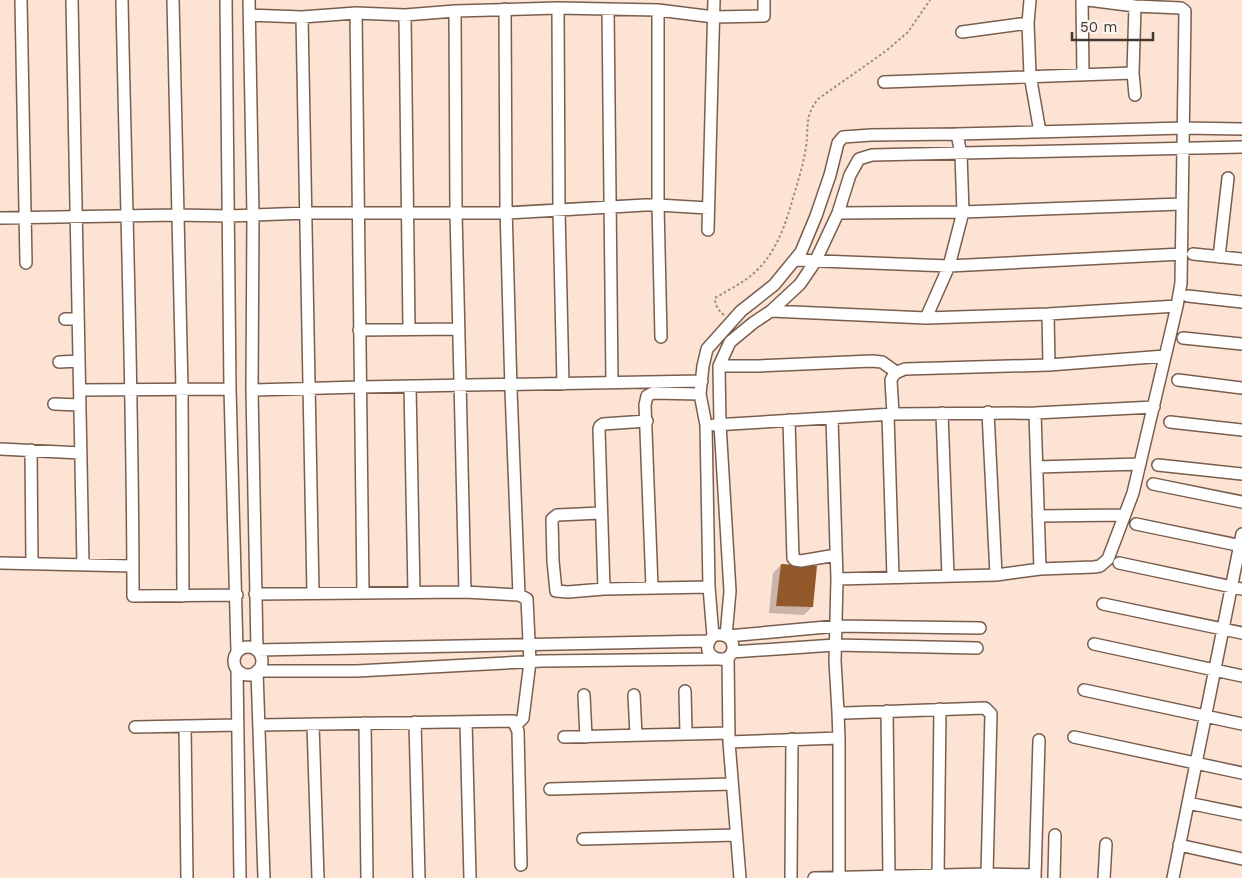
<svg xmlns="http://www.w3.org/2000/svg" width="1242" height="878" viewBox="0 0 1242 878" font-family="'Work Sans',sans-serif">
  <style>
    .shadow { fill: #0003 }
    .building { fill: #925829 }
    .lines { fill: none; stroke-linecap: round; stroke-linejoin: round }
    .street-casing { stroke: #795e4e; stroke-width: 14 }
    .path { stroke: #9e8c81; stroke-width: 2; stroke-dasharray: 2.5 2.5; stroke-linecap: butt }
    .street { stroke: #fff; stroke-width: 11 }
  </style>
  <rect width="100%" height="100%" fill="#fce3d4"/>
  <path class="shadow" d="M781 565 812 607 804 615 769 613 773 573Z"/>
  <path class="building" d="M781 564 817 566 813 607 776 606Z"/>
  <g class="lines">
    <defs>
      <path id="street" d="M21 0 26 263
        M72 0 83 565
        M122 0C126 199 133 397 133 596L237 595
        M173 0 182 389 183 596
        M226 0 230 389 237 651
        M249 0 253 215 252 390 257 650 708 641
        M1030 0 1028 23 1030 75 1040 132
        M1082 0 1083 74
        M1135 6 1133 73 1135 95
        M558 8 559 210 563 384
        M505 9 506 207 511 390 519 595
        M608 9 612 383
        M658 10V205L708 208
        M455 11 456 212 465 592
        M356 13 363 593
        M250 15 302 17 356 13 405 15 455 11 558 8 658 10 714 17 764 16V0
        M405 15 409 329
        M302 17 313 593
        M962 32 1028 23
        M884 82 1133 73
        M838 213 963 212 1181 204
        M0 218 177 215 229 216 307 213H506L645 205H658L661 337
        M708 230 714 0
        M1193 254 1242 259
        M1219 257 1228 178
        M795 260 949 266 1182 254
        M1188 296 1242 302
        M771 311 926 318 1048 314 1177 306
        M1048 314 1049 365
        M926 318 949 266 963 212 961 154 957 134
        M65 319H78
        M359 330 459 329
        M1183 338 1242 344
        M59 362 79 361
        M719 366H759L872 361 882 362 896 372
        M1178 380 1242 388
        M410 386 414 592
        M80 390 230 389
        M252 390 360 387 702 381
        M54 404 80 405
        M988 412 996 575
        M942 413 948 576
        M1035 413 1040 569
        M893 414 891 380C894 373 897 372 905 369L1049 365 1165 356
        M888 415 893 577
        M832 418 837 579 996 575 1040 569 1094 567 1100 566 1108 559 1133 493 1177 306 1181 283 1185 11 1181 8 1135 6 1088 0
        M789 420 793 558 795 560 801 561 836 555
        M1170 422 1242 430
        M714 425 893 414 1035 413 1154 407
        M0 449 81 453
        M31 450 32 563
        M1158 465 1242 474
        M1037 467 1140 464
        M1153 484 1242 502
        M601 513 557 515 552 519 553 561 556 591 568 592 604 589 709 587
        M1038 516 1124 515
        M1136 524 1242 546
        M0 563 133 566
        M1119 563 1242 589
        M837 579 835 661 838 712
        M652 587 645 405 647 396 653 393 700 394
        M604 589 599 429 600 426 603 424 647 421
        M255 594 465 592 519 595 527 599 530 662 523 718 516 725
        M1103 604 1242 633
        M713 636C722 633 733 636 733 648 732 669 694 658 713 636L709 587 706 425 700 394 703 366 707 349 741 311 774 285 801 252 816 216 830 175 838 143 843 137 871 135 957 134 1184 128 1242 129
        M726 636 730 591 720 424 719 366 730 342 753 323 771 311 800 284 815 262 838 213 850 175 859 159 872 155 1242 147
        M728 636 837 626 980 628
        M1094 644 1242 676
        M234 661a14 14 0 1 1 28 0a14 14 0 1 1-28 0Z
        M732 652 835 645 977 648
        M728 657 729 742 740 878
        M237 670 240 878
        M1084 690 1242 724
        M685 691 686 734
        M584 695 586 737
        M634 695 636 735
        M887 711 889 877
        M415 722 419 878
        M466 722 470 878
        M365 723 367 878
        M313 724 318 878
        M259 725 513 721 518 731 521 865
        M185 726 187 878
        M135 727 238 725
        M564 737 729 733
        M1074 737 1242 773
        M839 738V876
        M729 742 839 738 838 712 845 713 985 708 991 714 987 874
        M550 789 732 784
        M1188 803 1242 814
        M583 839 736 835
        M1179 845 1242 859
        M938 876 940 709
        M264 878 257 671H357L542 661 716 659
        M791 878 792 739
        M814 878 987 874 1035 875
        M1035 878 1039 740
        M1054 878 1055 835
        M1104 878 1106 844
        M1173 878 1242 534"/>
    </defs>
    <use href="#street" class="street-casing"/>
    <path class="path" d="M724 315C718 310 715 305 715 298 732 288 749 280 762 265 781 243 788 215 796 188 800 174 804 161 806 147 809 126 804 117 818 99L886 51 908 32 930 0"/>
    <use href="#street" class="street"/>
  </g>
  <path d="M1072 32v8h81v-8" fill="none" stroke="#443831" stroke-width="2.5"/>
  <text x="1080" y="32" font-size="15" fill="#443831" stroke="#fbf5f1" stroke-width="4" paint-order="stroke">50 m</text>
</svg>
